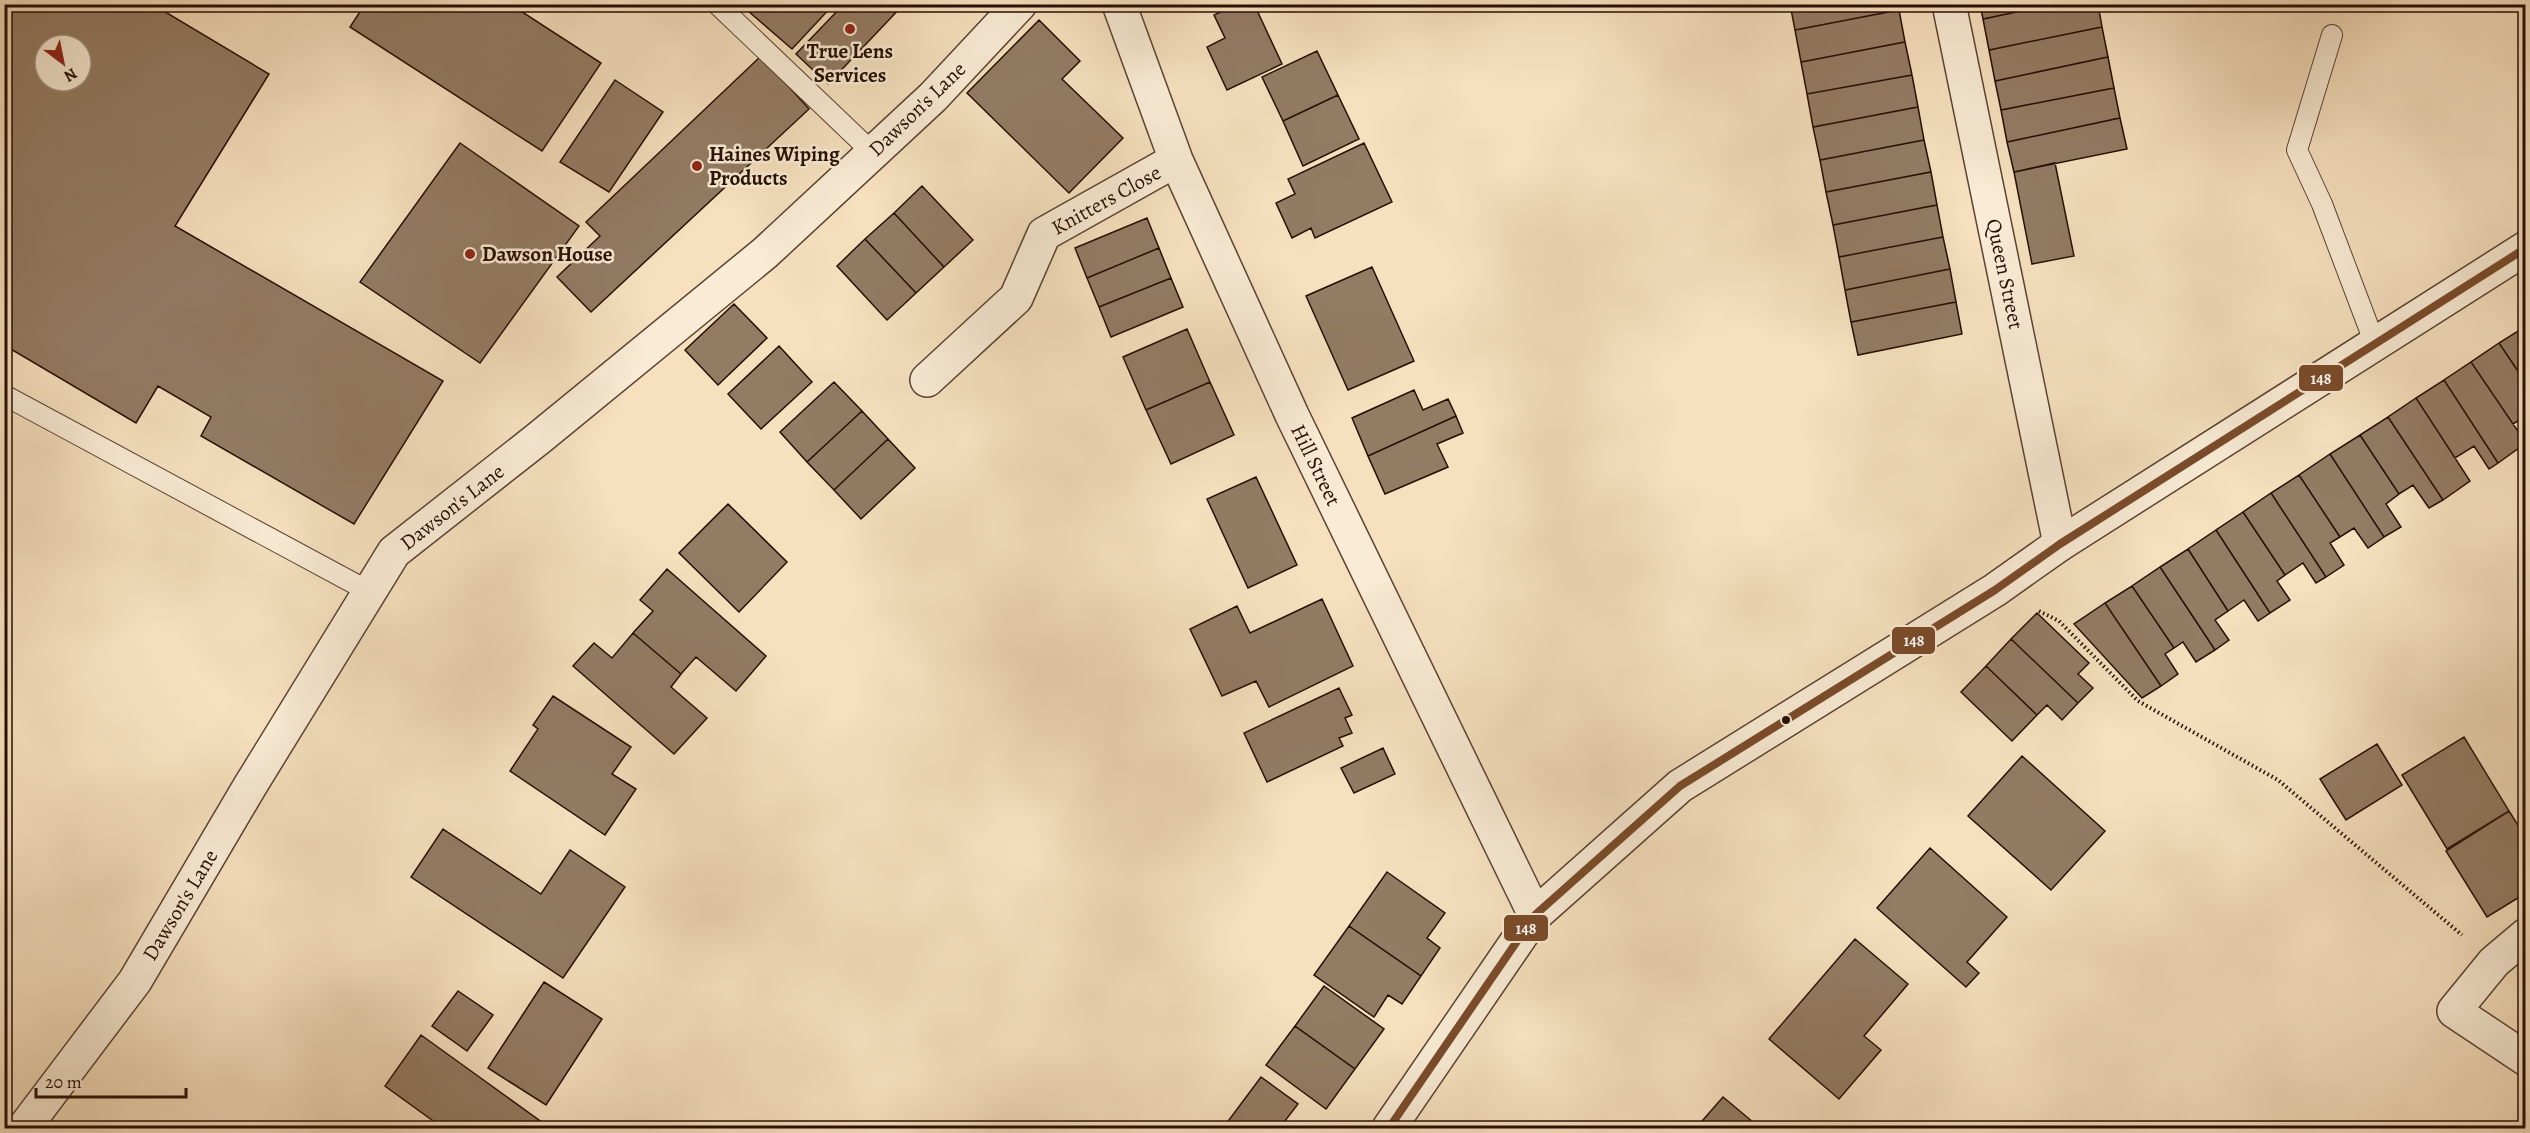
<svg xmlns="http://www.w3.org/2000/svg" width="2530" height="1133" viewBox="0 0 2530 1133" font-family="Alegreya,serif">
  <style>
    .building { fill: #937b64; stroke: #270e03; stroke-width: 1.5; fill-rule: evenodd }
    .lines { fill: none; stroke-linecap: round; stroke-linejoin: round }
    .service-casing { stroke: #5b4232; stroke-width: 22 }
    .minor-casing { stroke: #5b4232; stroke-width: 36 }
    .tertiary-casing { stroke: #5b4232; stroke-width: 36 }
    .path { stroke: #270e03; stroke-width: 4; stroke-dasharray: 1.5 3; stroke-linecap: butt }
    .service { stroke: #f9ebd5; stroke-width: 20 }
    .minor { stroke: #f9ebd5; stroke-width: 33 }
    .tertiary { stroke: #f9ebd5; stroke-width: 33 }
    .bus-1-casing { stroke: #f9ebd5; stroke-width: 12 }
    .bus-1 { stroke: #7a4b2a; stroke-width: 8 }
    .poi-dot { fill: #8f2418; stroke: #f9ebd5; stroke-width: 2 }
    .bus-dot { fill: #270e03; stroke: #f9ebd5; stroke-width: 2 }
    .labels { text-anchor: middle; stroke-width: 5; stroke-linejoin: round; paint-order: stroke }
    .poi-label { font-size: 21px; font-weight: bold; fill: #270e03; stroke: #f9ebd5; text-anchor: start }
    .street-label { font-size: 21px; fill: #270e03; stroke: #f9ebd5 }
    .line-badge { stroke: #f9ebd5; stroke-width: 2 }
    .badge-label { font-size: 16px; text-anchor: middle; font-weight: bold; fill: #fff }
  </style>
  <rect width="100%" height="100%" fill="#f6e0be"/>
  <filter id="stains"><feTurbulence type="fractalNoise" baseFrequency=".00333" numOctaves="4"/><feColorMatrix values="0 0 0 0 .2 0 0 0 0 .09 0 0 0 0 .02 0 0 0 .5 -.17"/></filter>
  <radialGradient id="worn" r=".72"><stop offset=".6" stop-color="#630" stop-opacity="0"/><stop offset="1" stop-color="#630" stop-opacity=".3"/></radialGradient>
  <path class="building" d="M4 4H152L269 74 175 226 443 381 354 524 201 436 211 417 158 386 136 423 4 345ZM45 45H81V81H45Z
    M365 4H510L601 63 542 151 350 27Z
    M740 4H834L792 49Z
    M844 4H904L828 84 796 54Z
    M1237 4H1254L1282 64 1227 90 1207 47 1225 38 1214 15Z
    M1790 4H1898L1899 10 1795 30Z
    M1980 4H2054L1983 19Z
    M2054 4H2098L2102 27 1989 50 1983 19Z
    M1899 10 1905 42 1801 62 1795 30Z
    M1039 20 1080 61 1062 79 1123 138 1069 193 967 93Z
    M2102 27 2108 57 1995 81 1989 50Z
    M1905 42 1912 75 1807 94 1801 62Z
    M1317 51 1338 95 1283 121 1262 77Z
    M761 56 809 109 591 312 557 277 600 236 586 222Z
    M2108 57 2114 88 2001 110 1995 81Z
    M1912 75 1918 107 1813 127 1807 94Z
    M615 80 663 112 609 192 560 162Z
    M2114 88 2120 118 2007 142 2001 110Z
    M1338 95 1359 139 1303 166 1283 121Z
    M1918 107 1924 140 1820 160 1813 127Z
    M2120 118 2127 149 2014 172 2007 142Z
    M1924 140 1931 172 1826 192 1820 160Z
    M460 143 579 226 480 363 360 282Z
    M1364 143 1392 202 1315 238 1311 228 1292 238 1276 203 1295 194 1288 179Z
    M2055 163 2074 256 2032 264 2014 172Z
    M1931 172 1937 205 1833 225 1826 192Z
    M922 186 973 240 944 267 894 213Z
    M1937 205 1943 237 1839 257 1833 225Z
    M894 213 944 267 916 293 865 239Z
    M1147 218 1159 248 1087 278 1075 248Z
    M1943 237 1950 269 1845 290 1839 257Z
    M865 239 916 293 887 320 837 266Z
    M1159 248 1171 278 1099 307 1087 278Z
    M1372 267 1414 361 1348 390 1306 296Z
    M1950 269 1956 302 1851 322 1845 290Z
    M1171 278 1183 307 1111 337 1099 307Z
    M1956 302 1962 334 1858 355 1851 322Z
    M734 304 767 338 718 385 685 350Z
    M2526 326V383L2499 343Z
    M1187 329 1210 382 1146 410 1123 357Z
    M2499 343 2526 383V416L2513 424 2471 362Z
    M779 346 812 382 761 429 728 394Z
    M2471 362 2526 443 2498 463 2444 380Z
    M2444 380 2498 463 2489 469 2474 446 2455 458 2416 398Z
    M834 382 862 411 807 462 780 432Z
    M1210 382 1234 435 1171 464 1146 410Z
    M1414 390 1423 410 1448 399 1456 416 1368 456 1352 418Z
    M2416 398 2470 481 2443 500 2388 417Z
    M862 411 888 439 834 490 807 462Z
    M1456 416 1463 433 1437 444 1448 467 1385 494 1368 456Z
    M2388 417 2443 500 2429 508 2413 485 2399 494 2360 435Z
    M2360 435 2399 494 2386 504 2401 527 2384 537 2330 454Z
    M888 439 915 468 861 519 834 490Z
    M2330 454 2384 537 2368 548 2354 528 2340 537 2299 475Z
    M2299 475 2340 537 2330 543 2344 565 2326 577 2271 493Z
    M1256 477 1297 565 1248 588 1207 499Z
    M2271 493 2326 577 2316 583 2303 563 2285 575 2243 512Z
    M728 504 787 562 739 612 679 553Z
    M2243 512 2285 575 2277 581 2290 600 2270 613 2216 530Z
    M2216 530 2270 613 2258 621 2244 600 2228 611 2188 549Z
    M2188 549 2228 611 2215 620 2229 640 2215 650 2160 567Z
    M2160 567 2215 650 2196 662 2183 642 2174 648 2132 586Z
    M667 569 766 656 736 691 696 657 681 674 633 633 653 611 640 600Z
    M2132 586 2174 648 2165 654 2178 674 2161 686 2105 603Z
    M1322 599 1353 666 1269 707 1256 681 1222 696 1190 629 1237 606 1250 633Z
    M2105 603 2161 686 2142 698 2074 624Z
    M2037 613 2089 663 2078 674 2093 688 2078 703 2011 639Z
    M633 633 681 674 671 687 707 718 674 754 573 666 594 643 612 658Z
    M2011 639 2078 703 2062 720 2047 705 2037 715 1986 666Z
    M1986 666 2037 715 2012 741 1961 692Z
    M1339 688 1352 715 1345 718 1352 733 1339 738 1343 746 1267 782 1244 733Z
    M553 696 631 747 612 774 636 789 605 835 510 771 538 729 533 725Z
    M2464 737 2509 811 2447 849 2402 775Z
    M2377 744 2402 785 2346 820 2320 779Z
    M1383 748 1395 774 1354 793 1341 768Z
    M2022 756 2105 831 2051 890 1968 816Z
    M2509 811 2526 838V893L2487 917 2446 851Z
    M443 829 541 894 570 850 625 887 563 978 411 877Z
    M1930 848 2007 917 1967 962 1979 973 1966 987 1877 908Z
    M1387 872 1445 913 1427 938 1440 948 1421 976 1349 926Z
    M1349 926 1421 976 1402 1004 1388 995 1374 1017 1314 975Z
    M1855 939 1908 984 1864 1036 1881 1050 1839 1099 1769 1039Z
    M544 982 602 1019 546 1105 488 1068Z
    M1324 986 1384 1029 1355 1069 1295 1026Z
    M458 991 493 1015 467 1051 432 1026Z
    M1295 1026 1355 1069 1326 1109 1266 1065Z
    M421 1035 550 1128H443L385 1086Z
    M1261 1077 1298 1104 1281 1126 1284 1128H1223Z
    M1723 1097 1760 1128H1696Z"/>
  <g class="lines">
    <defs>
      <path id="service" d="M717 4 873 153
        M2332 35 2297 150 2322 204 2375 344
        M4 395 370 592"/>
      <path id="minor" d="M1119 4 1176 160 1292 415 1535 915
        M1949 4 2060 544
        M927 380 1016 298 1044 234 1176 160
        M2526 935 2494 962 2454 1011 2526 1059
        M24 1128 135 981 250 786 394 552 539 438 765 253 933 97 1020 4"/>
      <path id="tertiary" d="M1389 1128 1535 915 1680 786 1995 590 2060 544 2526 248"/>
    </defs>
    <use href="#service" class="service-casing"/>
    <use href="#minor" class="minor-casing"/>
    <use href="#tertiary" class="tertiary-casing"/>
    <path class="path" d="M2039 611 2059 621 2138 701 2278 780 2462 935"/>
    <use href="#service" class="service"/>
    <use href="#minor" class="minor"/>
    <use href="#tertiary" class="tertiary"/>
    <defs>
      <path id="bus-1" d="M1389 1128 1535 915 1680 786 1995 590 2060 544 2526 248"/>
    </defs>
    <use href="#bus-1" class="bus-1-casing"/>
    <use href="#bus-1" class="bus-1"/>
  </g>
  <g class="poi-dot">
    <circle cx="850" cy="29" r="6"/>
    <circle cx="697" cy="166" r="6"/>
    <circle cx="470" cy="254" r="6"/>
  </g>
  <circle class="bus-dot" cx="1786" cy="720" r="5"/>
  <g class="labels">
    <g class="poi-label">
      <text x="850" y="58" text-anchor="middle">True Lens<tspan x="850" dy="24">Services</tspan></text>
      <text x="709" y="161">Haines Wiping<tspan x="709" dy="24">Products</tspan></text>
      <text x="482" y="261">Dawson House</text>
    </g>
    <g class="street-label">
      <text transform="translate(917 109) rotate(-44)" y="7">Dawson's Lane</text>
      <text transform="translate(1106 200) rotate(-29)" y="7">Knitters Close</text>
      <text transform="translate(2005 274) rotate(78)" y="7">Queen Street</text>
      <text transform="translate(1316 465) rotate(64)" y="7">Hill Street</text>
      <text transform="translate(452 507) rotate(-38)" y="7">Dawson's Lane</text>
      <text transform="translate(180 905) rotate(-59)" y="7">Dawson's Lane</text>
    </g>
  </g>
  <g class="line-badge">
    <rect x="2298" y="364" width="46" height="28" rx="6" fill="#7a4b2a"/>
    <rect x="1891" y="626" width="45" height="29" rx="6" fill="#7a4b2a"/>
    <rect x="1503" y="914" width="46" height="28" rx="6" fill="#7a4b2a"/>
  </g>
  <g class="badge-label">
    <text x="2321" y="384">148</text>
    <text x="1914" y="646">148</text>
    <text x="1526" y="934">148</text>
  </g>
  <rect width="2530" height="1133" fill="none" stroke="#f6e0be" stroke-width="24"/>
  <rect x="6" y="6" width="2518" height="1121" fill="none" stroke="#270e03" stroke-width="3"/>
  <rect x="12" y="12" width="2506" height="1109" fill="none" stroke="#270e03" stroke-width="1.5"/>
  <g transform="translate(63 63) rotate(148)"><circle r="28" fill="#f9ebd5" stroke="#a59381" stroke-width="1.5"/>
  <path d="M0-4.5L10 22L0 15L-10 22Z" fill="#8f2418"/>
  <text y="-9" font-size="16" font-weight="bold" text-anchor="middle" fill="#270e03">N</text>
  </g>
  <path d="M36 1088v9h150v-9" fill="none" stroke="#270e03" stroke-width="3"/>
  <text x="45" y="1088" font-size="18" fill="#270e03" stroke="#f9ebd5" stroke-width="4.5" paint-order="stroke">20 m</text>
  <rect width="100%" height="100%" filter="url(#stains)"/>
  <rect width="100%" height="100%" fill="url(#worn)"/>
</svg>
